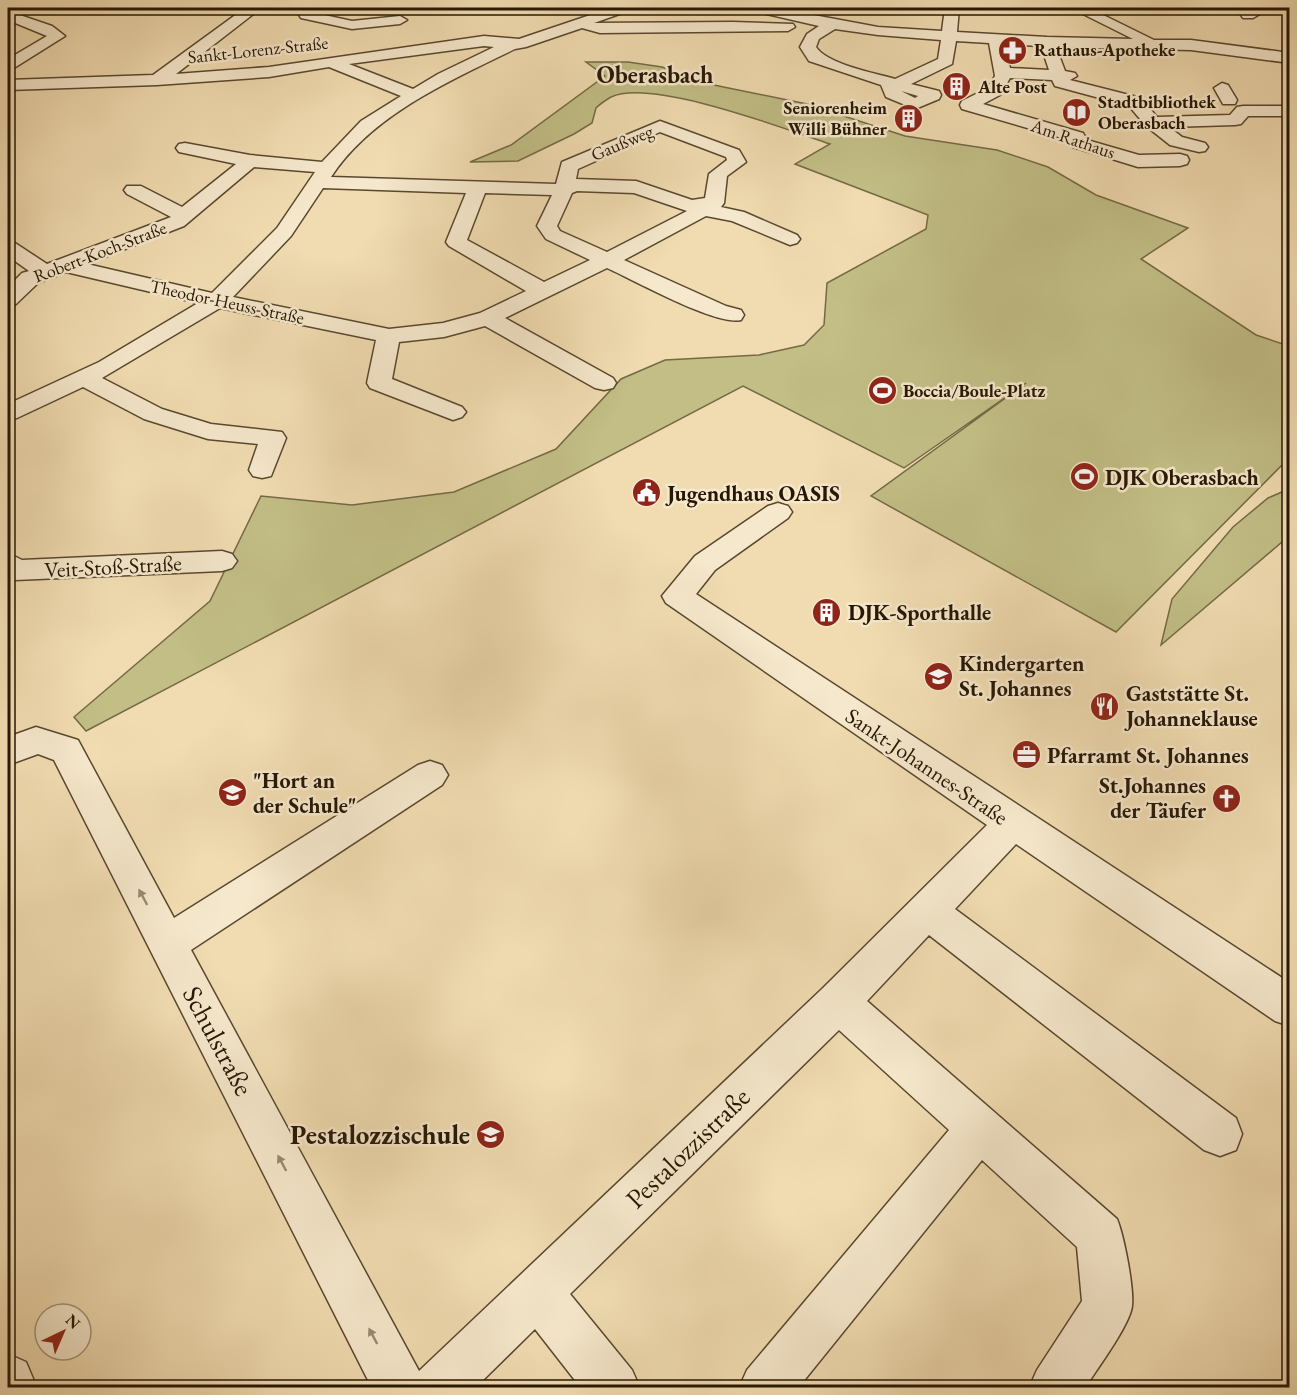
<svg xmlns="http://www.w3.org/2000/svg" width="1297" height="1395" viewBox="0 0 1297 1395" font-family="'EB Garamond',serif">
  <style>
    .green { fill: #c2be86; stroke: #746a45; stroke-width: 1.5 }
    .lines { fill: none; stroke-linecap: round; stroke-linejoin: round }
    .minor-casing { stroke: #59482f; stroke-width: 3 }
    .minor { fill: #f6e8cc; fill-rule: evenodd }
    .oneway { fill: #988a72 }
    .labels { text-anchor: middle; stroke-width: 5; stroke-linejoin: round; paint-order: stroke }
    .far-street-label { font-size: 18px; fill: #261704; stroke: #f6e8cc }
    .far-poi-label { font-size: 18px; font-weight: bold; fill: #261704; stroke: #f6e8cc; text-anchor: start }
    .poi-label { font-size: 22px; font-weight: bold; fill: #261704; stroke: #f6e8cc; text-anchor: start }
    .street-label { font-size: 22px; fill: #261704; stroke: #f6e8cc }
    .far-district-label { font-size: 24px; font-weight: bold; fill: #261704; stroke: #f6e8cc }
    .near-street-label { font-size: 27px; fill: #261704; stroke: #f6e8cc }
    .near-poi-label { font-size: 27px; font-weight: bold; fill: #261704; stroke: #f6e8cc; text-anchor: end }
  </style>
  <rect width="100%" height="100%" fill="#f1dcb1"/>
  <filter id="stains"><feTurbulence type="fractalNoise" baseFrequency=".00333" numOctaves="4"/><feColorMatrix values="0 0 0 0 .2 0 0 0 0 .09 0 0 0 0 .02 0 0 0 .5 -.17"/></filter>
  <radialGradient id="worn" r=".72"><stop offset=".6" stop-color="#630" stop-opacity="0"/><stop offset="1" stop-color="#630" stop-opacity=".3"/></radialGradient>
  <path class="green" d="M586 62H628L662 67 709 84 807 104 905 136 997 150 1048 167 1096 195 1188 228 1141 259 1256 335 1289 346V458L1116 632 871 496 1026 383 904 468 743 386 86 731 74 717 210 601 261 496 352 505 454 492 556 449 621 379 665 360 759 355 804 345 824 325 827 283 926 229 928 215 795 164 830 144C785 129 652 78 611 97 606 100 600 104 596 108L592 123 574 134 518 161 470 162 511 145 605 76Z
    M1289 489V536L1161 645 1172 599 1233 527 1268 498Z"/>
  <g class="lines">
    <defs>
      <path id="minor" d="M245 8H261L176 74 269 67 484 36 519 39 611 8H630L628 11 594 23 733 22 793 24 795 27 788 31 600 33 582 28 526 47 515 49C451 80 371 115 331 177L556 184 562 162 660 121 739 150 746 162 727 176 724 203 721 207 744 212 797 235 800 239 797 243 790 245 732 221 706 216 624 260 726 306 741 310 744 315 741 320C716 326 634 280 607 268L505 318 613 378 616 383 613 388 604 390 595 388 485 326 444 337 399 342 392 379 462 407 466 412 462 417 453 420 370 388 367 383 376 340 220 308 102 378 162 409 211 424 282 432 286 438 271 476 262 478 253 476 249 470 258 444 208 439 144 419 83 387 17 418 8 420V404L99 362 198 303 66 272 38 283 16 304 8 306V287L22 273 29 271 8 256V241L15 243 47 264 171 217 127 194 124 190 127 186H141L182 207 236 164 179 152 176 148 179 144 185 143 250 155 322 162 361 121 401 96 329 67 269 77 157 85 8 90V80L153 75ZM484 46 494 47 438 74 413 89 349 64ZM660 132 726 157 727 160 709 174 705 198 692 200 636 181 576 179 578 169ZM254 167 315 172 277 228 212 293 87 264 184 226ZM323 188 466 193 446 242 449 246 526 291 480 313 443 323 389 329 233 297 291 236ZM577 191 634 193 687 211 607 252 560 231 557 226 572 193ZM485 193 552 195 537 226 546 239 590 260 544 282 467 240Z
        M751 8H776L878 27 942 31 945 8H959L957 32 1047 37 1133 39 1071 8H1089L1154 40H1191L1290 53V63L1191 50 1056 47 1065 71 1075 73 1077 76 1070 80 1141 98 1157 117 1230 115 1237 107 1243 106H1290V116H1248L1241 124 1235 125 1169 127 1182 137 1205 143 1208 147 1205 151 1199 152 1170 145 1146 126 1129 106 1055 86 1052 80 1010 78 1000 95 983 104 1083 133 1087 140 1139 155 1180 154 1187 156 1189 160 1187 164 1180 166 1138 167 1073 147 1069 140 962 109 960 105 962 101 988 88 995 76 989 43 956 41 952 64 911 84 939 91 941 95 939 99 915 109 886 97 881 85 809 61 800 47 807 34 819 26 753 11ZM835 29 878 35 941 40 938 59 895 79C874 73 827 64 816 47L819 39ZM1004 44 1041 46 1049 70 1010 68ZM901 91 918 96 915 98Z
        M1252 8H1270L1253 18H1243L1241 15Z
        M8 11 52 26 65 36 14 68 8 70V59L47 36 8 20Z
        M306 11 352 21 400 16 407 20 400 24 352 29 301 18 299 15 301 12Z
        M1222 83 1228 85 1237 100 1235 104H1223L1214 88Z
        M778 503 788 506 792 512 788 518 715 570 696 594 1290 983V1026L1275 1021 1016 844 955 909 1236 1118 1242 1134 1236 1150 1220 1156 1204 1150 929 935 867 1001 1117 1219C1124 1236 1134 1288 1132 1306 1130 1325 1096 1370 1085 1388H1029L1037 1370 1082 1301 1077 1247 982 1160 798 1388H739L747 1370 949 1130 839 1030 570 1294 632 1370 640 1388H581L535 1329 475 1388H372L54 760 38 754 8 765V737L36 727 78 740 174 918 418 765 430 761 442 765 448 775 442 785 191 950 419 1371 823 988 987 825 666 603 662 596 695 556 768 506Z
        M222 551 232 554 237 561 232 568 222 571 15 580 8 578V553L22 560Z
        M8 1354 26 1362 37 1388H8Z"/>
    </defs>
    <use href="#minor" class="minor-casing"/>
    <use href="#minor" class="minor"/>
  </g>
  <defs><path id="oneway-solid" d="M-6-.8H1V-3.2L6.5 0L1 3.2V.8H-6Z" transform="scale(1.5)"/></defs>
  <g class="oneway">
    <use href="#oneway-solid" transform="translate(143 897) rotate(-118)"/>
    <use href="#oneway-solid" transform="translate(282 1163) rotate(-118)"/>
    <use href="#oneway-solid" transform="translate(373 1336) rotate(-118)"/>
  </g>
  <defs>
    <symbol id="pharmacy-disc" viewBox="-11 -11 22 22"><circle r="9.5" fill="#8f2418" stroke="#f6e8cc"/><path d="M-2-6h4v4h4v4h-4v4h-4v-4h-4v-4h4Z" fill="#fff"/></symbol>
    <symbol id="building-disc" viewBox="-11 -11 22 22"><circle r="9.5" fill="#8f2418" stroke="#f6e8cc"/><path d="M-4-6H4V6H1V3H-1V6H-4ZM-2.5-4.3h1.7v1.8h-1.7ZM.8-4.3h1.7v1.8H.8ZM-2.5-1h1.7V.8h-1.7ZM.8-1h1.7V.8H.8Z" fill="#fff"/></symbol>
    <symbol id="library-disc" viewBox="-11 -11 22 22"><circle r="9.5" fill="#8f2418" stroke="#f6e8cc"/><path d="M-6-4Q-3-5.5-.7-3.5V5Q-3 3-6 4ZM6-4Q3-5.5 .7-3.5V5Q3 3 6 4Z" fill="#fff"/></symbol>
    <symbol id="stadium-disc" viewBox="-11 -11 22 22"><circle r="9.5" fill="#8f2418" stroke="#f6e8cc"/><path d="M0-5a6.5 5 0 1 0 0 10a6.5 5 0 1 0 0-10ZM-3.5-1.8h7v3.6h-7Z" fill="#fff"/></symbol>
    <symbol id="civic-disc" viewBox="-11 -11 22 22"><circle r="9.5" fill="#8f2418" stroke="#f6e8cc"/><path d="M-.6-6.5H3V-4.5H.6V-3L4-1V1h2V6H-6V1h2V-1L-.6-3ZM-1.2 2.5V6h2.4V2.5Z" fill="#fff"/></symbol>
    <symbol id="school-disc" viewBox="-11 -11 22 22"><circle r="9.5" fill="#8f2418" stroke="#f6e8cc"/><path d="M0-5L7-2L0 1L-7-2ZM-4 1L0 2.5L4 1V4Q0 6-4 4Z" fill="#fff"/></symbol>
    <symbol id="restaurant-disc" viewBox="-11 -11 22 22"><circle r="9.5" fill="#8f2418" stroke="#f6e8cc"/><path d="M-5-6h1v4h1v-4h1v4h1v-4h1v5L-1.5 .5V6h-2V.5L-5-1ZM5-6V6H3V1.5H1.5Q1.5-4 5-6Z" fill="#fff"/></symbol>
    <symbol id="office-disc" viewBox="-11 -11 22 22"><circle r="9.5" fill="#8f2418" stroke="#f6e8cc"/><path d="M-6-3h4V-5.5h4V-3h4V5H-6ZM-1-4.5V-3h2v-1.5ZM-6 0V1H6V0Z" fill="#fff"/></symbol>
    <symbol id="church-disc" viewBox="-11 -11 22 22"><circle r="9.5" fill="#8f2418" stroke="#f6e8cc"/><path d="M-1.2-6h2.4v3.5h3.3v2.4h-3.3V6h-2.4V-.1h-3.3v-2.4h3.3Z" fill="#fff"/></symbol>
  </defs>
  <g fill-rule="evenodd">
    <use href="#pharmacy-disc" x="996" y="34" width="33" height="33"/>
    <use href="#building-disc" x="940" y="70" width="33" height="33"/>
    <use href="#library-disc" x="1060" y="96" width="33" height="33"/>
    <use href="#building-disc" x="892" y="102" width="33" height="33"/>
    <use href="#stadium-disc" x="866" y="374" width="33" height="33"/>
    <use href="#stadium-disc" x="1068" y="460" width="33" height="33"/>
    <use href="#civic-disc" x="630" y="476" width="33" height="33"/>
    <use href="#building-disc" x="810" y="596" width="33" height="33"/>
    <use href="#school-disc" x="922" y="660" width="33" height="33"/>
    <use href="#restaurant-disc" x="1088" y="690" width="33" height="33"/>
    <use href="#office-disc" x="1010" y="738" width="33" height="33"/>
    <use href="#school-disc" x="216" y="776" width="33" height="33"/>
    <use href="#church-disc" x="1210" y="782" width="33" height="33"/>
    <use href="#school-disc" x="474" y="1118" width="33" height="33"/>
  </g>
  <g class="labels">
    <g class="far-street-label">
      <text transform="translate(258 50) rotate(-6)" y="6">Sankt-Lorenz-Straße</text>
      <text transform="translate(1073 139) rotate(19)" y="6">Am Rathaus</text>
      <text transform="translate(622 143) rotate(-23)" y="6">Gaußweg</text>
      <text transform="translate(100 252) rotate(-21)" y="6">Robert-Koch-Straße</text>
      <text transform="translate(227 302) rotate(12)" y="6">Theodor-Heuss-Straße</text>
    </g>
    <g class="far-poi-label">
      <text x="1034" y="56">Rathaus-Apotheke</text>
      <text x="978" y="93">Alte Post</text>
      <text x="1098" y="108">Stadtbibliothek<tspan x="1098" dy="21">Oberasbach</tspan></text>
      <text x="887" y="114" text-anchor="end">Seniorenheim<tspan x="887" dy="21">Willi Bühner</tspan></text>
      <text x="903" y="397">Boccia/Boule-Platz</text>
    </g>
    <g class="poi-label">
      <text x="1105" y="485">DJK Oberasbach</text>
      <text x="667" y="501">Jugendhaus OASIS</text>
      <text x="848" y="620">DJK-Sporthalle</text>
      <text x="959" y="671">Kindergarten<tspan x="959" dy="25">St. Johannes</tspan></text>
      <text x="1126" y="701">Gaststätte St.<tspan x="1126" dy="25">Johanneklause</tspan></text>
      <text x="1047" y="763">Pfarramt St. Johannes</text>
      <text x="253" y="788">"Hort an<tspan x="253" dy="25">der Schule"</tspan></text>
      <text x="1206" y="793" text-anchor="end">St.Johannes<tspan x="1206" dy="25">der Täufer</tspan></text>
    </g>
    <g class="street-label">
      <text transform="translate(113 566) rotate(-3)" y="8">Veit-Stoß-Straße</text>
      <text transform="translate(927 766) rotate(34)" y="8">Sankt-Johannes-Straße</text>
    </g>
    <g class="far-district-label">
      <text x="655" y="83">Oberasbach</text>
    </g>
    <g class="near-street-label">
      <text transform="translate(218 1041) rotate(62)" y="9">Schulstraße</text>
      <text transform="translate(688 1148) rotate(-44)" y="9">Pestalozzistraße</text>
    </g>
    <g class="near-poi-label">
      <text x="470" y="1144">Pestalozzischule</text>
    </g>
  </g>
  <rect width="1297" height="1395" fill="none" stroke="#f1dcb1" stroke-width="30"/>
  <rect x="9" y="9" width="1279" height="1377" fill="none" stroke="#261704" stroke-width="3"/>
  <rect x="15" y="15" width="1267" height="1365" fill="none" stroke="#261704" stroke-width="1.5"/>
  <g transform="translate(63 1332) rotate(44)"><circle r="28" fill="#f6e8cc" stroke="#a3947c" stroke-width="1.5"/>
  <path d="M0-4.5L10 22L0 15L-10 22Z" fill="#8f2418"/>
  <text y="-9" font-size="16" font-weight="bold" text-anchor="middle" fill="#261704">N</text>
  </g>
  <rect width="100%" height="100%" filter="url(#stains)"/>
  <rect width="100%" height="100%" fill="url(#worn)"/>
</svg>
